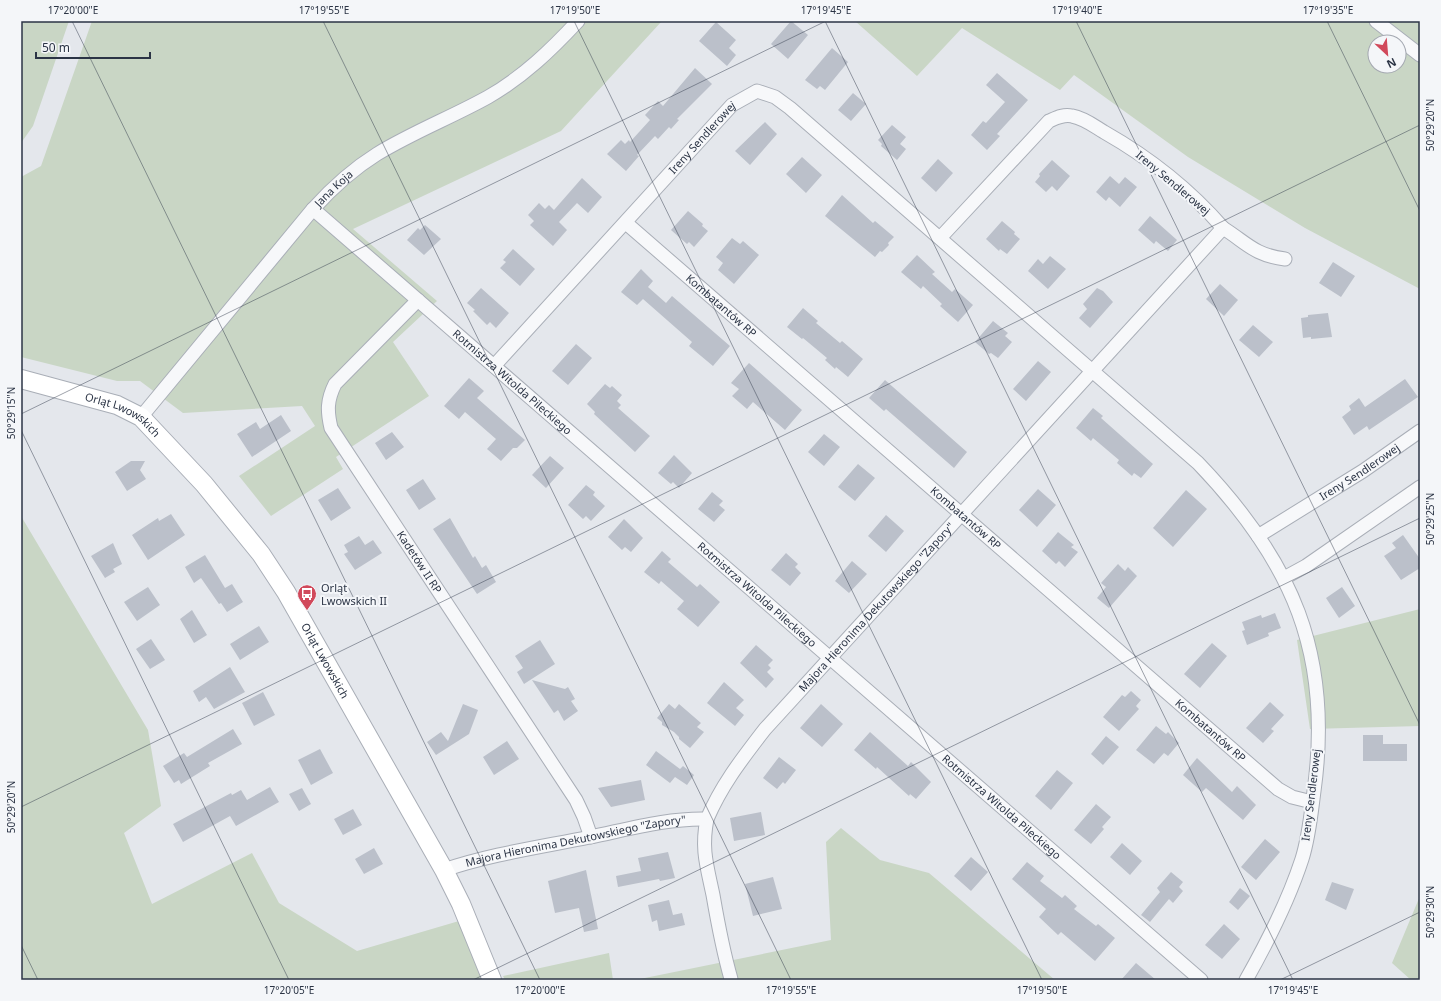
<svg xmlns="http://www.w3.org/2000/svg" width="1441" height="1001" viewBox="0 0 1441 1001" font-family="'Noto Sans',sans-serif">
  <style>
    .green { fill: #c9d6c5; fill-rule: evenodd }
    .building { fill: #bbc0ca }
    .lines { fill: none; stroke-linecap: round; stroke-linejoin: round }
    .street-casing { stroke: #a9aeb7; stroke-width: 15 }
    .secondary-casing { stroke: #a9aeb7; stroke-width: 20 }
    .street { stroke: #f7f8fa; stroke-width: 13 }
    .secondary { stroke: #fff; stroke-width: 18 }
    .ticks { fill: none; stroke: #2b3445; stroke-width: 1; stroke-opacity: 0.45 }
    .labels { text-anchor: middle; stroke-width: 4; stroke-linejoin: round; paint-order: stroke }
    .street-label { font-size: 11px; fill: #2b3445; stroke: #f4f6f9 }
    .poi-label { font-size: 11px; fill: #2b3445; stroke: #f4f6f9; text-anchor: start }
    .neatline { fill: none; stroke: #2b3445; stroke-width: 1.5 }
    .ticks-label { font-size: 10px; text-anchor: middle; fill: #2b3445 }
  </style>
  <rect width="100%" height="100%" fill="#e4e7ec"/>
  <path class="green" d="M21 21H69L33 126 21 143Z
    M92 21H662L561 131 353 229 437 301 393 342 429 396 336 457 343 469 271 516 239 476 315 426 302 406 183 413 140 381H117L21 357V177L41 166Z
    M855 21H1420V289L1305 228 1188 157 1074 75 1060 90 962 28 917 76ZM1375 42H1399V66H1375Z
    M21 516 148 730 161 806 124 833 152 904 252 853 279 903 357 951 459 921 482 980H21Z
    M1420 609V726L1310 729 1297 640Z
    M841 828 880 860 929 873 1055 980H635L831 940 826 842Z
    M1420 896V980H1411L1392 963Z
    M609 953 613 980H505L503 976Z"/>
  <path class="building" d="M791 21 808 35 788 59 771 44Z
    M716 22 736 40 729 48 736 55 727 66 699 41Z
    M832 48 848 62 825 90 820 86 817 89 805 80Z
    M695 68 712 84 677 119 679 120 671 129 669 127 658 139 655 136 637 155 639 156 626 171 607 154 621 140 625 144 629 140 630 142 650 120 645 115 658 101 663 106Z
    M997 73 1028 100 997 134 1000 136 987 150 971 135 983 121 986 123 1005 102 986 85Z
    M853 93 866 104 851 121 838 110Z
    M765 122 777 134 750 165 735 151Z
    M892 125 906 137 900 144 906 149 897 160 881 146 882 144 878 140Z
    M802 157 822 175 806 193 786 174Z
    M938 159 953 173 936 192 921 178Z
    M1052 160 1070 176 1057 191 1052 186 1046 192 1035 182 1040 176 1039 174Z
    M1110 176 1119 184 1125 177 1137 187 1120 207 1109 197 1106 201 1096 192Z
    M582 178 602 197 588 213 577 203 559 222 567 230 553 246 530 225 534 221 528 215 539 203 545 209 549 205 554 210Z
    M842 195 873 223 875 221 894 237 888 243 889 245 882 252 880 251 875 257 825 216Z
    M688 211 703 224 702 226 708 231 694 247 689 242 687 244 671 230Z
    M1150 216 1177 240 1168 251 1156 241 1154 244 1138 230Z
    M1002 221 1015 232 1014 234 1020 239 1007 254 1000 249 999 251 986 239Z
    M425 225 441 239 424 255 407 240 418 228 420 230Z
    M732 238 740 244 743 241 759 255 734 284 718 270 723 263 716 257Z
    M513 249 535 269 520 286 500 268 506 262 503 260Z
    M917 255 935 272 932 274 952 292 955 289 973 305 958 322 940 306 942 304 923 286 921 289 901 272Z
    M1050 256 1066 269 1048 289 1028 271 1038 259 1043 264Z
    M1333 262 1355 276 1341 297 1319 283Z
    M641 269 653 281 648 287 666 303 672 296 730 346 713 366 689 346 692 342 643 299 637 305 621 292Z
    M1220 284 1238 300 1224 316 1206 299Z
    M481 288 509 313 496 328 490 322 487 325 473 311 475 310 467 303Z
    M1097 288 1103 291 1113 302 1090 328 1079 318 1087 309 1083 304Z
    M803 308 818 321 816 323 840 343 842 341 863 359 848 377 836 367 835 369 825 360 827 358 803 338 802 339 787 327Z
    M1328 313 1332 337 1311 339V337L1303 338 1301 318 1308 317V315Z
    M993 321 1008 333 1005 336 1012 342 998 358 991 353 989 354 975 342Z
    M1253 325 1273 342 1259 357 1239 340Z
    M576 344 592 358 568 385 552 371Z
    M1038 361 1051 372 1026 401 1013 389Z
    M749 363 802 410 785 430 753 402 747 409 732 396 739 389 731 383Z
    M469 378 484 391 477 398 525 440 517 448H513L501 461 487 449 496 439 465 412 459 419 444 406Z
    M1405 379 1418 397 1369 430 1367 426 1354 435 1342 417 1351 410 1349 406 1359 398 1365 407Z
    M885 380 967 452 954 468 886 409 884 411 869 398Z
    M605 384 610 388 612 386 622 395 617 401 621 405 618 408 650 436 635 452 594 414 595 412 587 404Z
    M1093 408 1103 416 1101 418 1153 464 1141 478 1134 473 1132 476 1117 463 1119 460 1093 438 1091 441 1076 428Z
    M281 415 291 431 252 457 237 434 256 422 260 429Z
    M392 432 404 447 386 460 375 443Z
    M824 434 840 447 824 466 808 452Z
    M674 455 692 473 679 488 673 482 671 484 658 473Z
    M550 456 564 468 546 488 532 475Z
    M131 461H145L140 470 146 479 127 491 115 472Z
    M858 464 875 478 855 501 838 487Z
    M423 479 436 499 419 510 406 490Z
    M586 485 595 492 593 495 605 506 591 521 586 516 583 519 568 505Z
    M338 488 351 508 331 521 318 500Z
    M1038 489 1056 505 1037 527 1019 510Z
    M1186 490 1207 509 1173 547 1153 528Z
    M712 492 723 501 719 505 725 510 714 522 698 509Z
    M171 514 185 535 148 560 132 535 158 518 159 521Z
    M886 515 904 531 886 552 868 536Z
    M450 518 473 558 475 556 482 568 486 565 496 582 477 594 433 529Z
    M624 519 643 538 631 552 625 547 622 550 608 537Z
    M1058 532 1074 545 1071 547 1078 552 1065 567 1059 561 1056 564 1042 551Z
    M1403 535 1420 559V568L1401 580 1384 556 1396 548 1392 543Z
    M359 536 365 545 373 540 382 553 355 570 344 554 348 552 344 545Z
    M113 543 122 564 113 569 115 572 105 578 91 556Z
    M662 551 671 559 668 562 697 587 700 584 720 602 698 627 677 609 684 601 661 581 659 584 644 572Z
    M786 553 798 564 795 567 801 573 790 586 771 570Z
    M205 555 225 588 232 584 243 602 227 612 221 603 219 604 201 578 194 583 185 567Z
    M852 561 867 574 849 593 835 581Z
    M1118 564 1125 571 1128 567 1137 576 1109 608 1097 598 1106 587 1101 583Z
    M148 587 160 605 137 621 124 602Z
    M1342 587 1355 606 1339 618 1326 598Z
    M192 610 207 635 194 643 180 619Z
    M1275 613 1281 628 1268 633 1269 636 1247 645 1242 631 1245 630 1242 622 1261 615 1262 618Z
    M259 626 269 642 240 660 230 644Z
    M151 639 165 660 150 669 136 649Z
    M540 640 555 664 524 684 517 672 523 668 515 656Z
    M1212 643 1227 656 1200 688 1184 674Z
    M756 645 773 660 768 665 771 668 767 672 774 679 766 688 740 663Z
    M230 667 245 692 214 709 206 697 199 702 193 691Z
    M532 680 565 689 568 687 575 699 571 701 578 711 564 721 558 710 554 713Z
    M724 682 744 700 736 708 744 715 735 726 707 703Z
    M1131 691 1141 700 1136 706 1139 709 1119 731 1103 717 1122 695 1125 697Z
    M263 692 275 715 254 726 242 703Z
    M1270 702 1284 715 1271 729 1274 731 1263 743 1246 728Z
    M463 704 478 710 469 734 436 755 427 742 441 732 448 741Z
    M669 704 675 709 679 704 701 723 697 727 704 732 690 748 679 739V737L674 732 662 725V722L657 718Z
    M821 704 843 724 822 747 800 728Z
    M1156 726 1166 734 1168 732 1179 743 1168 756 1164 753 1154 764 1136 750Z
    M233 729 242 744 208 763 210 766 181 784 179 780 174 783 163 766 184 753 187 757Z
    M870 732 908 766 911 762 931 782 916 799 910 794 909 796 877 767 876 769 854 750Z
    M1363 735H1383V744H1407V761H1363Z
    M1106 736 1119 747 1103 765 1091 754Z
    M507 741 519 759 494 775 483 757Z
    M320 749 333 773 311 785 298 760Z
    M656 751 680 769 683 766 694 775 687 785 675 777 670 783 646 765Z
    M779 757 796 770 785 784 783 782 777 789 763 778Z
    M1197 758 1232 792 1237 786 1256 805 1243 820 1206 788 1202 792 1183 775Z
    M1057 770 1073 783 1051 810 1035 796Z
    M641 780 645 800 611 807 598 788Z
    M270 787 279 802 236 826 230 816 183 842 173 824 231 793 232 795 241 790 247 800Z
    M302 788 311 804 299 811 289 794Z
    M1096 804 1111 817 1102 827 1104 829 1091 844 1074 830Z
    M353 809 362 825 343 835 334 819Z
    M761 812 765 835 734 841 730 818Z
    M1265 839 1280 852 1256 880 1241 867Z
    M1122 843 1142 861 1130 875 1110 857Z
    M374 848 383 864 364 874 355 859Z
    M668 852 675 878 660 881 659 879 618 887 616 876 641 871 638 858Z
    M971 857 988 872 971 891 954 876Z
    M1027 862 1044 876 1040 881 1062 898 1065 895 1077 906 1074 909 1096 926 1098 924 1115 938 1095 961 1061 932 1058 935 1039 917 1046 909 1012 879Z
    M586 870 598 929 584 932 579 908 555 913 548 881Z
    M1171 872 1183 882 1179 887 1183 891 1173 903 1169 899 1150 922 1141 915 1160 892 1157 888Z
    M773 877 782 909 753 916 745 884Z
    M1332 882 1354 889 1346 910 1325 900Z
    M1240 888 1250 896 1238 910 1229 902Z
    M669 900 673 915 682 913 685 925 659 931 657 920 652 922 648 905Z
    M1224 924 1240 939 1222 959 1205 945Z
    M1136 963 1156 980H1121Z"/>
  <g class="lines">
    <defs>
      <g id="street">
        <path d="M1376 21 1420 55"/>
        <path id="s1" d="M313 209 1201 980"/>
        <path id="s2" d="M626 223 1278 789 1292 797 1312 802"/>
        <path d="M1223 228C1247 243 1254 255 1285 259"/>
        <path id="s3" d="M418 300 335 384C327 400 327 411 331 428L576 800 584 817 591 837"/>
        <path id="s4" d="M494 366 732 105 757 91 775 97 790 108 1198 463C1292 561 1333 654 1314 791 1311 814 1309 837 1302 859 1288 902 1268 941 1246 980"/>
        <path id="s5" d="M141 417 313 209C332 188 353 169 377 154 413 132 452 117 488 97 523 77 551 50 578 21"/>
        <path id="s6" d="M1258 536 1363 471 1420 431"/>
        <path d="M1284 578 1306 566 1420 487"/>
        <path d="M707 819C701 849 707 866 713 895 718 924 723 951 731 979"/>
        <path id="s7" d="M444 870C491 854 541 847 590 837 629 829 667 818 707 819 722 784 742 759 765 729L1223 228C1190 190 1148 157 1104 132 1094 126 1084 118 1072 116 1063 114 1056 118 1049 121L940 238"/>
      </g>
      <g id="secondary">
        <path id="s8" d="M21 379 117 405 141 417 204 484 261 554 286 592 444 870 461 904 492 980"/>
      </g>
    </defs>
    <use href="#street" class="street-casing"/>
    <use href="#secondary" class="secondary-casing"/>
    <use href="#street" class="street"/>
    <use href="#secondary" class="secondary"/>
  </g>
  <path class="ticks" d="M72 21 540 980M323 21 791 980M574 21 1042 980M825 21 1293 980M1076 21 1420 725M1327 21 1420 211M21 414 826 21M21 430 289 980M21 807 1420 125M21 945 38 980M473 980 1420 518M1280 980 1420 912"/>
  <defs>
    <symbol id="bus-pin" viewBox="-11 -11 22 30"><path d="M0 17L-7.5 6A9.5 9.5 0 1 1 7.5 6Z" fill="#d1495b" stroke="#f4f6f9"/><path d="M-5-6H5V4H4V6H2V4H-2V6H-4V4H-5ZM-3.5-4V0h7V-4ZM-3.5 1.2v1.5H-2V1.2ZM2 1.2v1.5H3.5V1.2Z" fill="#fff"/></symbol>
  </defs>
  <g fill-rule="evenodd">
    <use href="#bus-pin" x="296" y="583" width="22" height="30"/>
  </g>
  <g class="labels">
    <g class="street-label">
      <text dy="4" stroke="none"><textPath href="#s4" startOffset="309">Ireny Sendlerowej</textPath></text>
      <text transform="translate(1173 183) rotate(40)" y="4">Ireny Sendlerowej</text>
      <text dy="4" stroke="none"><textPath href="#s5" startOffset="299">Jana Koja</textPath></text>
      <text dy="4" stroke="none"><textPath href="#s2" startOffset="126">Kombatantów RP</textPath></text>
      <text dy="4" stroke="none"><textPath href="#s1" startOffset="264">Rotmistrza Witolda Pileckiego</textPath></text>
      <text dy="4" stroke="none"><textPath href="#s8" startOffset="109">Orląt Lwowskich</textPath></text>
      <text dy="4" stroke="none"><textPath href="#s6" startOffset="120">Ireny Sendlerowej</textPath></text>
      <text dy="4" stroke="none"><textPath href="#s2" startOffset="450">Kombatantów RP</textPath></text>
      <text dy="4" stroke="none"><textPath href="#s3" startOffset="324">Kadetów II RP</textPath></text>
      <text dy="4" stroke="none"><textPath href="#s1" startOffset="588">Rotmistrza Witolda Pileckiego</textPath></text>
      <text dy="4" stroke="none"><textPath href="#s7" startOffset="541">Majora Hieronima Dekutowskiego "Zapory"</textPath></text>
      <text dy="4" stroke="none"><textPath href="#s8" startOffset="433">Orląt Lwowskich</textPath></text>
      <text dy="4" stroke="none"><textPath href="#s2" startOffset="774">Kombatantów RP</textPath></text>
      <text transform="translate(1311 795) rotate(-83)" y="4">Ireny Sendlerowej</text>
      <text dy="4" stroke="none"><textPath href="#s1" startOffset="912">Rotmistrza Witolda Pileckiego</textPath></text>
      <text dy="4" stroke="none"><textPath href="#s7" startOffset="135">Majora Hieronima Dekutowskiego "Zapory"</textPath></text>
    </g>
    <g class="poi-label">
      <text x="321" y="592">Orląt<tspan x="321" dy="13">Lwowskich II</tspan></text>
    </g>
  </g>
  <rect width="1441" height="1001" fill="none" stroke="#f4f6f9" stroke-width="44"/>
  <g transform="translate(1387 54) rotate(154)"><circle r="19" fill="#f4f6f9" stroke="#a4a8b1"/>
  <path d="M0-3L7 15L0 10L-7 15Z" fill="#d1495b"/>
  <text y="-6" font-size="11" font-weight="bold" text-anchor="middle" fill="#2b3445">N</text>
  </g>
  <path d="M36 52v6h114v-6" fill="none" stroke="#2b3445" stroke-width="2"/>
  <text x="42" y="52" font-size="12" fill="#2b3445" stroke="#f4f6f9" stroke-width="3" paint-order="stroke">50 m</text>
  <rect x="22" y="22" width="1397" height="957" class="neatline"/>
  <g class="ticks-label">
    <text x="73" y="14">17°20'00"E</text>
    <text x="324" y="14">17°19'55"E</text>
    <text x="575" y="14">17°19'50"E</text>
    <text x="826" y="14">17°19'45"E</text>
    <text x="1077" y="14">17°19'40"E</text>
    <text x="1328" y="14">17°19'35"E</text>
    <text transform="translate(1430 125) rotate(-90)" y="4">50°29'20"N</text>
    <text transform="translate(11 413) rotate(-90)" y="4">50°29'15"N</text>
    <text transform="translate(1430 519) rotate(-90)" y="4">50°29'25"N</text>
    <text transform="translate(11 807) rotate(-90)" y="4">50°29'20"N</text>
    <text transform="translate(1430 912) rotate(-90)" y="4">50°29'30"N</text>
    <text x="289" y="994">17°20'05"E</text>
    <text x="540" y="994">17°20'00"E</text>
    <text x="791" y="994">17°19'55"E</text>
    <text x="1042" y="994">17°19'50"E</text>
    <text x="1293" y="994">17°19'45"E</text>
  </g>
</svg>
